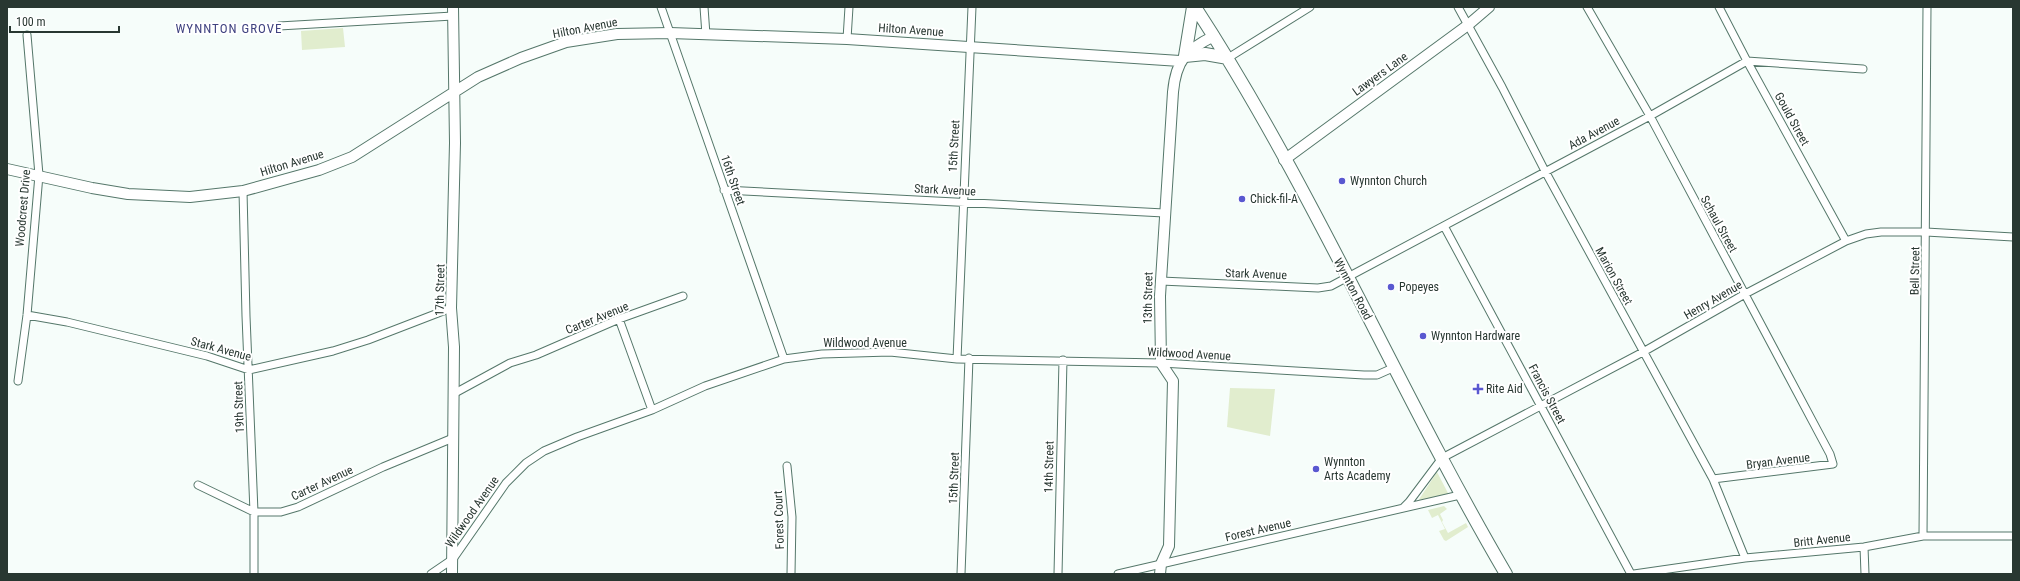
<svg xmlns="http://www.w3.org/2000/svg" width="2020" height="581" viewBox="0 0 2020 581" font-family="'Roboto Condensed',sans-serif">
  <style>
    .green { fill: #e1edce }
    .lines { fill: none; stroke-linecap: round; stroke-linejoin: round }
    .street-casing { stroke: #55776a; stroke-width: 9 }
    .secondary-casing { stroke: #55776a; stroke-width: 12 }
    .primary-casing { stroke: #55776a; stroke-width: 14 }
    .street { stroke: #fff; stroke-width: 7 }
    .secondary { stroke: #fff; stroke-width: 10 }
    .primary { stroke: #fff; stroke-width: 12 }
    .poi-dot { fill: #5958d0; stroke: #fff; stroke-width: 1.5 }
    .labels { text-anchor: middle; stroke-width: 4; stroke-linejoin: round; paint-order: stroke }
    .street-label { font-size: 12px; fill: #283731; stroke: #fff }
    .poi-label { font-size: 12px; fill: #283731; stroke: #fff; text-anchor: start }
    .neighbourhood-label { font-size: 13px; letter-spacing: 1px; fill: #404380; stroke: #fff }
  </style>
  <rect width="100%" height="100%" fill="#f6fdfa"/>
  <path class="green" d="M343 28 345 47 302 50 301 31Z
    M1230 388 1275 389 1270 436 1227 427Z
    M1437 472 1449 495 1418 501Z
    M1444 506 1447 509 1440 514 1443 520 1442 522 1448 533 1466 523 1468 527 1446 541 1444 540 1439 531 1445 529 1438 515 1432 518 1428 510Z"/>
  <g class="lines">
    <defs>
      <path id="street" d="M661 7 784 359
        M704 7 706 35
        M1458 7 1502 87 1545 171 1713 479 1745 558
        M1587 7 1650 116 1830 454 1833 464 1713 479
        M1719 7 1747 61 1846 241
        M279 26 453 16
        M847 39 849 7
        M1228 58 1310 7
        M724 190 1164 213
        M243 191 246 316 254 512V574
        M1444 226 1631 574
        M1161 281 1318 288 1331 286 1650 116 1747 61 1863 69
        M27 315 67 322 207 356 249 370 333 351 368 340 451 308
        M619 319 652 410
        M957 359 972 7
        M18 381 27 315 39 175 27 35
        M455 393 510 363 536 355 619 319 683 296
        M787 466 792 517 791 574
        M198 485 254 512H281L298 507 383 467 453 438
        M1404 507 1409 502 1442 458 1643 352 1745 294 1846 241 1866 234 1881 232H1926L2013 237
        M1923 536 1927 7
        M1864 547 1865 574
        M431 574 453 559 506 483 526 463 544 451 577 437 652 410 705 386 784 359 822 354 890 352 957 359 1161 363 1364 375H1377L1395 367
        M961 574 969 358
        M1058 574 1063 360
        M1118 574 1460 495
        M1634 574 1745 558 1864 547 1923 536H2013"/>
      <path id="secondary" d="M1284 160 1468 25 1489 7
        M7 169 92 188 128 194 190 197 243 191 319 170 352 157 478 77 521 58 566 42 617 34 670 33 847 39 1180 61
        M452 574 454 347 451 308 455 143 453 7
        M1160 574 1161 564 1169 546 1173 381 1161 363 1160 296 1173 92C1176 60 1186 50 1214 36"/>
      <path id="primary" d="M1193 7 1185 56 1205 54 1228 58
        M1195 7C1313 188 1397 388 1506 574"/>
    </defs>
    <use href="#street" class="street-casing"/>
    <use href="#secondary" class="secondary-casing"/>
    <use href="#primary" class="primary-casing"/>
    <use href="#street" class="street"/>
    <use href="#secondary" class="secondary"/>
    <use href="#primary" class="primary"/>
  </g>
  <g class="poi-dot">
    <circle cx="1342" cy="181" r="4"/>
    <circle cx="1242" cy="199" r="4"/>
    <circle cx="1391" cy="287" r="4"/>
    <circle cx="1423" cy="336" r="4"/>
    <path d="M1476 383h4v4h4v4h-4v4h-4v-4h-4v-4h4z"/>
    <circle cx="1316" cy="469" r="4"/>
  </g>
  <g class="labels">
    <g class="street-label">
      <text transform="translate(585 28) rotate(-11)" y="4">Hilton Avenue</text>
      <text transform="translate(911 30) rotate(4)" y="4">Hilton Avenue</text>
      <text transform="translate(1380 74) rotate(-36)" y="4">Lawyers Lane</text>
      <text transform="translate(1792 119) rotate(61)" y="4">Gould Street</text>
      <text transform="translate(1594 133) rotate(-28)" y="4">Ada Avenue</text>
      <text transform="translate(954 146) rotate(-87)" y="4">15th Street</text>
      <text transform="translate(292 163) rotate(-17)" y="4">Hilton Avenue</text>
      <text transform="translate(733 180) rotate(71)" y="4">16th Street</text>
      <text transform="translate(945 190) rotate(3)" y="4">Stark Avenue</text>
      <text transform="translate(23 208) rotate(-85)" y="4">Woodcrest Drive</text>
      <text transform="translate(1719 224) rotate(61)" y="4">Schaul Street</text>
      <text transform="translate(1915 271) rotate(-89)" y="4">Bell Street</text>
      <text transform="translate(1256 274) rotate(2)" y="4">Stark Avenue</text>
      <text transform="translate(1614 276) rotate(61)" y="4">Marion Street</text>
      <text transform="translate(1353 289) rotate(62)" y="4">Wynnton Road</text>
      <text transform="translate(440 290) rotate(-89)" y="4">17th Street</text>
      <text transform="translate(1148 298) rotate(-89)" y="4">13th Street</text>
      <text transform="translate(1713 300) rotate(-30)" y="4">Henry Avenue</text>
      <text transform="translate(597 318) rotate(-22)" y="4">Carter Avenue</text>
      <text x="865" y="347">Wildwood Avenue</text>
      <text transform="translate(221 349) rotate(15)" y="4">Stark Avenue</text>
      <text transform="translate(1189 354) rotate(3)" y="4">Wildwood Avenue</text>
      <text transform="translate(1547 394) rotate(62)" y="4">Francis Street</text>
      <text transform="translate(239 407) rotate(-92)" y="4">19th Street</text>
      <text transform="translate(1778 461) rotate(-7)" y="4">Bryan Avenue</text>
      <text transform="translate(1049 467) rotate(-89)" y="4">14th Street</text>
      <text transform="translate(954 478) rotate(-88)" y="4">15th Street</text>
      <text transform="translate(322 483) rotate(-25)" y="4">Carter Avenue</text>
      <text transform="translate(472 512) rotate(-55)" y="4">Wildwood Avenue</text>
      <text transform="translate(779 520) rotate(-92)" y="4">Forest Court</text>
      <text transform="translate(1258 530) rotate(-13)" y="4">Forest Avenue</text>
      <text transform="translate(1822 540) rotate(-6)" y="4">Britt Avenue</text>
    </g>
    <g class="poi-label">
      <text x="1350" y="185">Wynnton Church</text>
      <text x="1250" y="203">Chick-fil-A</text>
      <text x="1399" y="291">Popeyes</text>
      <text x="1431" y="340">Wynnton Hardware</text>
      <text x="1486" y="393">Rite Aid</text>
      <text x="1324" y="466">Wynnton<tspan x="1324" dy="14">Arts Academy</tspan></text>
    </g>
    <g class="neighbourhood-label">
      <text x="229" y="33">WYNNTON GROVE</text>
    </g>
  </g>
  <rect width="2020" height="581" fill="none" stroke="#283731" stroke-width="16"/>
  <path d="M10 26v6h109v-6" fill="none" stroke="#283731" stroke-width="2"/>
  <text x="16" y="26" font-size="12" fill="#283731" stroke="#ffffff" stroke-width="3" paint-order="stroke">100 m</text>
</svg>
